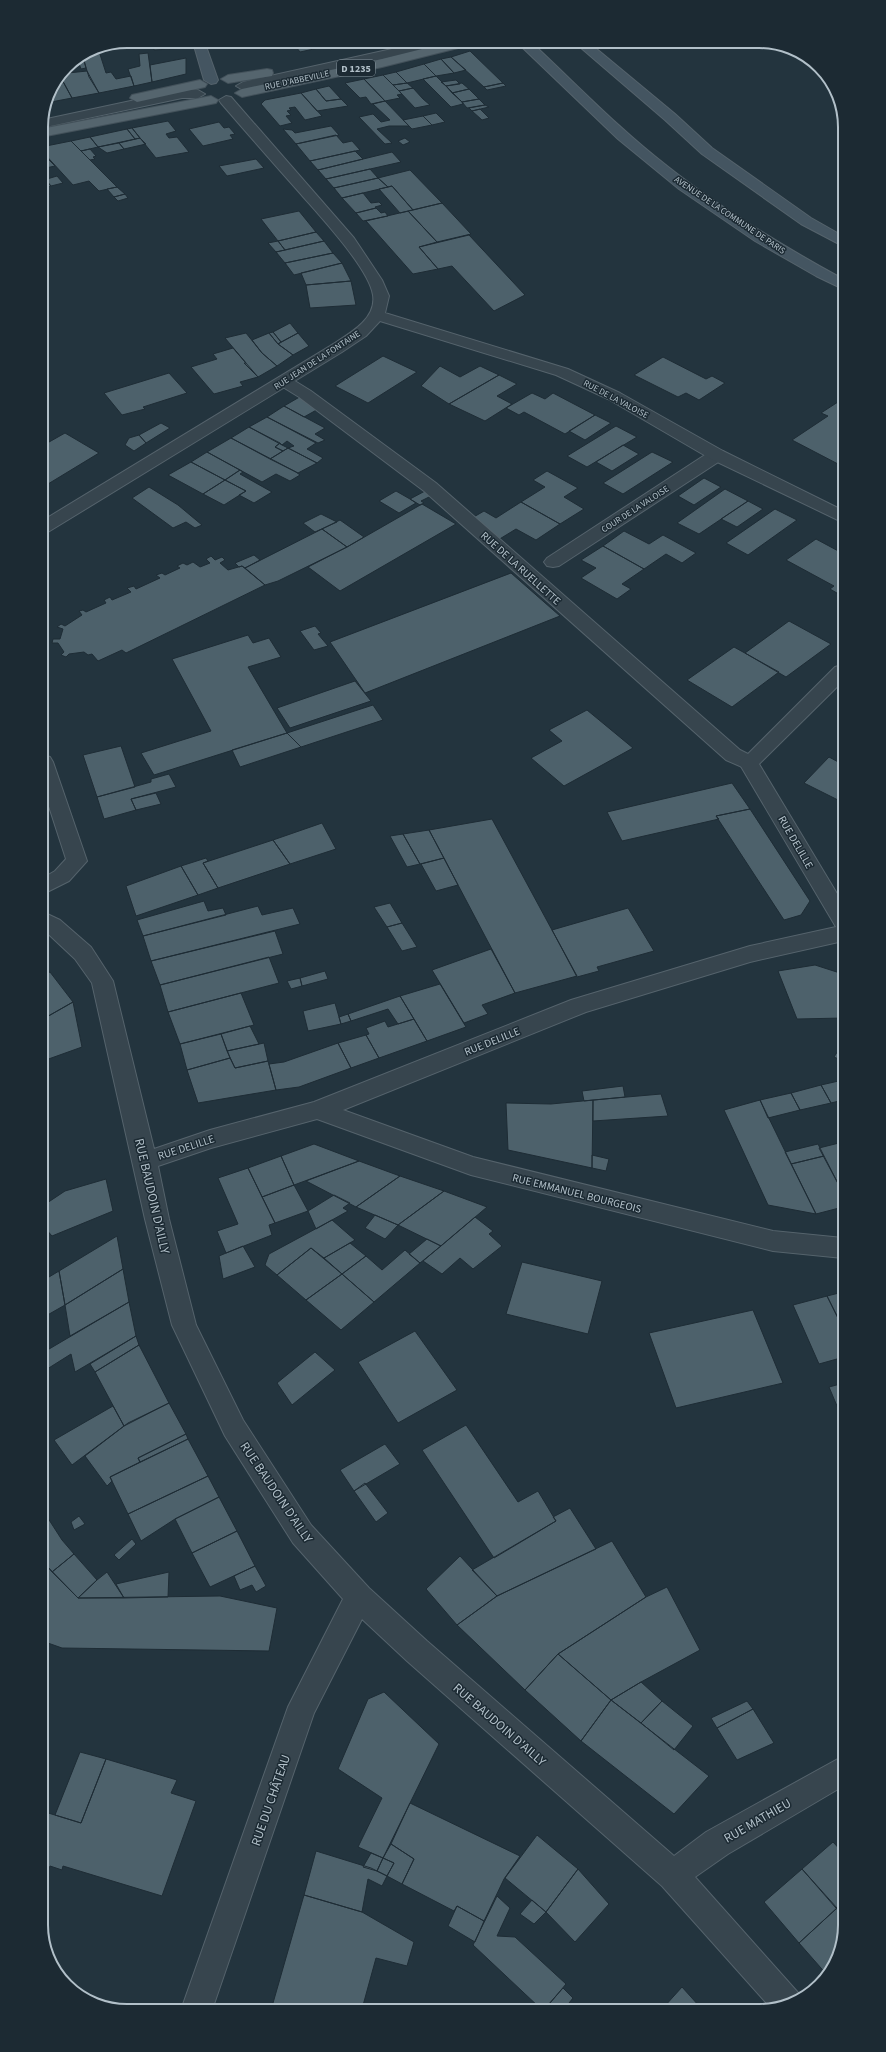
<svg xmlns="http://www.w3.org/2000/svg" width="886" height="2052" viewBox="0 0 886 2052" font-family="'Source Sans 3',sans-serif">
  <style>
    .building { fill: #4d616b; stroke: #1e2c35 }
    .lines { fill: none; stroke-linecap: round; stroke-linejoin: round }
    .lane-casing { stroke: #55636c; stroke-width: 2 }
    .street-casing { stroke: #55636c; stroke-width: 2 }
    .secondary-casing { stroke: #55636c; stroke-width: 2 }
    .primary-casing { stroke: #43515a; stroke-width: 2 }
    .lane { fill: #37454e; fill-rule: evenodd }
    .street { fill: #37454e; fill-rule: evenodd }
    .secondary { fill: #445561; fill-rule: evenodd }
    .primary { fill: #55656e; fill-rule: evenodd }
    .labels { text-anchor: middle; stroke-width: 3; stroke-linejoin: round; paint-order: stroke }
    .far-street-label { font-size: 9px; fill: #b2c0c9; stroke: #1c2a33 }
    .shield { fill: #1c2a33; stroke: #85939c; stroke-width: 1 }
    .shield-label { font-size: 10px; font-weight: bold; fill: #b2c0c9 }
    .street-label { font-size: 11px; fill: #b2c0c9; stroke: #1c2a33 }
    .near-street-label { font-size: 13px; fill: #b2c0c9; stroke: #1c2a33 }
    .rim { fill: none; stroke: #b2c0c9; stroke-width: 2 }
  </style>
  <rect width="100%" height="100%" fill="#23343e"/>
  <path class="building" d="M154 41H184L185 48 154 50Z
    M300 41H318L323 47 300 52 293 43Z
    M318 41H354L323 47Z
    M623 41H636L639 42 629 45Z
    M98 48 106 73 111 72 116 79 131 76 134 86 99 93 89 77 82 55 93 49Z
    M470 51 503 83 484 87 451 57Z
    M148 53 152 82 134 86 128 69 140 66 139 54Z
    M451 57 466 70 454 73 441 59Z
    M186 58V74L152 82 150 65Z
    M441 59 454 73 436 76 424 64Z
    M84 60 86 68 81 69 78 61Z
    M424 64 436 76 407 83 396 72Z
    M66 67 68 73 87 71 99 93 72 98 60 76Z
    M396 72 407 83 393 85 383 75Z
    M383 75 402 94 397 95 400 98 385 101 364 79Z
    M60 76 72 98 51 102 48 94Z
    M436 76 462 102 463 104 451 107 423 79Z
    M364 79 385 101 371 104 366 97 360 98 345 83Z
    M456 80 460 84 446 86 441 82Z
    M407 83 413 88 399 91 393 85Z
    M462 83 469 89 452 93 446 86Z
    M503 83 506 86 487 90 484 87Z
    M329 86 341 99 326 101 316 89Z
    M413 88 423 99 430 105 415 108 399 91Z
    M316 89 326 101 341 99 348 106 317 111 301 93Z
    M469 89 479 99 462 102 452 93Z
    M301 93 322 116 305 120 295 107 289 108 291 110 287 111 291 115 286 116 292 123 280 126 261 104 265 100Z
    M479 99 485 105 467 108 462 102Z
    M385 101 409 126H389L377 129 392 143 385 144 359 117 373 114 381 122 390 120 373 104Z
    M485 105 489 107 472 111 469 108Z
    M480 109 489 118 482 120 472 111Z
    M436 113 445 122 432 125 423 116Z
    M423 116 432 125 412 129 403 120Z
    M168 121 176 131 166 134 169 138 177 137 189 152 156 158 132 128Z
    M219 122 224 128 229 127 235 134 230 135 233 139 203 146 189 129Z
    M331 126 339 135 296 144 283 129 292 130 295 133Z
    M132 128 140 138 135 139 127 129Z
    M127 129 135 139 98 147 90 137Z
    M336 135 343 143 352 141 360 150 310 161 296 144Z
    M90 137 98 147 81 151 71 141Z
    M140 138 146 144 124 149 119 143Z
    M405 138 410 142 403 145 398 141Z
    M71 141 117 187 99 191 89 181 73 185 41 150V147Z
    M119 143 124 149 107 153 98 147Z
    M90 149 96 156 93 157 95 159 90 160 81 151Z
    M41 150 48 159 55 166 41 169Z
    M355 151 363 159 318 170 310 161Z
    M392 152 401 162 326 179 318 170Z
    M256 159 264 168 227 176 219 166Z
    M370 169 378 178 334 188 326 179Z
    M410 170 442 203 413 210 392 186 388 187 378 178Z
    M57 176 63 183 51 186 43 177 47 179Z
    M44 178 51 186 41 188V179Z
    M378 178 388 187 342 198 334 188Z
    M392 186 413 210 400 213 379 189Z
    M117 187 125 194 114 197 107 189Z
    M363 193 371 203 379 202 382 205 375 207 376 208 356 213 342 198Z
    M125 194 128 198 118 201 114 197Z
    M442 203 471 234 437 242 408 211Z
    M376 208 381 213 385 212 388 216 363 221 356 213Z
    M299 211 316 232 278 241 261 219Z
    M408 211 437 242 419 247 438 269 413 274 366 221Z
    M316 232 324 241 285 250 278 241Z
    M469 235 525 295 494 311 452 266 438 269 419 247Z
    M278 241 285 250 276 252 268 243Z
    M324 241 333 253 285 263 276 252Z
    M333 253 342 263 294 275 285 263Z
    M342 263 351 281 306 285 301 273Z
    M351 281 356 305 310 308 306 285Z
    M290 323 298 333 281 342 273 332Z
    M273 332 281 342 278 344 269 333Z
    M246 333 262 353 277 366 258 377 244 363H246L225 338Z
    M269 333 278 344 293 355 277 366 262 353 252 340Z
    M298 333 309 346 293 355 278 344Z
    M233 348 258 377 240 382 243 386 214 394 191 367 217 359 213 354Z
    M383 356 417 372 368 403 335 386Z
    M663 357 706 379 712 376 725 383 699 400 686 393 678 397 634 375Z
    M440 366 460 377 480 366 499 375 449 404 421 386Z
    M169 373 187 393 143 407 145 409 122 415 104 393Z
    M499 375 517 384 497 396 512 404 485 421 449 404Z
    M532 393 545 399 553 393 595 415 565 434 524 412 519 415 506 408Z
    M303 395 320 408 304 417 284 406Z
    M841 400V462L838 464 792 440 828 416 821 413Z
    M284 406 325 428 315 434 325 440 318 443 267 417Z
    M595 415 611 423 585 440 569 431Z
    M267 417 316 443 307 449 323 458 317 463 288 448 294 446 287 441 282 445 249 427Z
    M161 423 170 428 146 443 139 435Z
    M616 426 637 437 587 467 567 456Z
    M249 427 280 443 275 447 283 451 270 459 231 438Z
    M65 433 99 453 48 484 42 480V446Z
    M139 435 146 443 134 451 125 445 129 438Z
    M231 438 296 472 300 475 290 481 276 474 262 482 207 452Z
    M280 443 282 445 288 448 283 451 275 447Z
    M623 445 639 454 612 471 596 462Z
    M288 448 317 463 298 473 270 459Z
    M207 452 238 469 240 470 225 480 191 462Z
    M652 452 673 462 623 494 603 483Z
    M191 462 225 480 203 494 168 475Z
    M240 470 243 472 240 474 272 492 254 503 239 495 246 491 225 480Z
    M547 471 578 488 564 497 584 509 560 524 521 502 545 487 533 480Z
    M704 478 721 487 694 505 678 496Z
    M225 480 246 491 224 505 203 494Z
    M149 487 178 505 202 525 195 528 186 522 173 528 132 498Z
    M725 489 748 501 699 534 677 523Z
    M396 491 410 499 416 503 399 513 379 501Z
    M425 491 431 496 421 501 424 503 420 505 410 499Z
    M748 501 763 509 737 527 721 519Z
    M521 502 560 524 536 540 516 529 498 540 472 518 484 511 496 518Z
    M422 504 456 524 340 591 308 567 347 547Z
    M775 509 797 520 748 555 726 543Z
    M321 514 337 522 315 532 303 523Z
    M340 520 364 537 347 547 322 529Z
    M322 529 347 547 278 581 265 585 245 568Z
    M624 531 649 544 663 535 696 553 682 563 666 554 644 569 603 546Z
    M816 539 842 553V596L830 589 834 586 786 560Z
    M603 546 644 569 622 584 631 589 617 599 581 578 596 568 581 560Z
    M254 555 260 560 245 568 242 566 239 567 235 563Z
    M211 556 215 560 222 557 225 560 220 563 228 570 242 566 265 585 126 653 122 650 98 661 92 654 88 655 84 652 69 654 66 657 61 655 64 652 58 643H52L53 639H60L63 629 57 627 61 624 65 626 82 615 79 611 83 610 86 612 106 603 104 600 110 597 112 600 131 592 127 588 134 586 136 589 160 578 156 575 162 573 165 575 180 568 177 566 183 563 187 565 193 562 200 567 210 563 206 559Z
    M511 573 560 616 365 693 330 642Z
    M789 621 831 644 786 677 745 653Z
    M315 626 321 633 318 634 328 646 314 650 300 631Z
    M248 635 253 643 269 638 281 657 248 667 287 733 154 775 141 753 211 731 172 659Z
    M734 647 779 672 732 707 687 680Z
    M355 681 371 701 290 728 277 708Z
    M373 705 383 720 301 747 287 733Z
    M587 710 633 748 564 786 531 758 562 741 549 730Z
    M287 733 301 747 240 767 232 750Z
    M121 746 135 787 97 797 83 755Z
    M829 757 842 764V802L804 783Z
    M169 774 176 787 131 799 136 810 104 819 97 797 151 782V779Z
    M732 783 750 809 716 816 719 819 622 841 607 812Z
    M156 793 161 804 136 810 131 799Z
    M750 809 810 901 801 915 784 920 716 816Z
    M492 819 552 930 577 976 515 993 429 830Z
    M322 823 336 849 290 864 273 840Z
    M429 830 444 858 420 864 403 834Z
    M403 834 420 864 407 867 390 836Z
    M273 840 290 864 218 888 203 863Z
    M206 858 208 861 203 863 218 888 198 895 181 866Z
    M444 858 458 885 436 891 421 864Z
    M181 866 198 895 136 916 126 886Z
    M204 901 208 911 223 908 226 915 143 936 137 920Z
    M390 903 402 923 387 927 374 907Z
    M258 906 262 915 293 908 300 924 151 961 143 936Z
    M628 908 654 951 597 967 599 971 577 977 552 930Z
    M402 923 417 947 402 951 387 927Z
    M275 931 283 954 160 985 151 961Z
    M491 949 515 993 482 1005 488 1014 464 1023 432 970Z
    M269 957 279 983 168 1012 160 985Z
    M815 965 843 974V1018L797 1019 778 971Z
    M325 971 328 979 302 986 300 978Z
    M50 972 73 1002 45 1018 43 975Z
    M300 978 302 986 291 989 287 981Z
    M440 984 466 1027 427 1041 400 996Z
    M241 993 254 1025 180 1044 168 1012Z
    M400 996 414 1019 398 1024 388 1009 351 1021 348 1014Z
    M73 1002 82 1047 43 1061V1019Z
    M335 1003 341 1024 308 1031 303 1011Z
    M348 1014 351 1021 341 1024 339 1017Z
    M414 1019 427 1041 379 1058 366 1035 369 1034 366 1028 385 1021 388 1027Z
    M250 1026 259 1044 227 1051 221 1034Z
    M221 1034 230 1058 187 1070 180 1044Z
    M366 1035 379 1058 351 1068 338 1043Z
    M264 1043 268 1061 235 1068 227 1051Z
    M338 1043 351 1068 299 1087 276 1090 269 1064 284 1062Z
    M843 1043V1061L834 1057Z
    M230 1058 235 1068 268 1061 276 1090 198 1103 187 1070Z
    M843 1080V1100L831 1103 821 1085Z
    M821 1085 831 1103 800 1110 791 1093Z
    M623 1086 625 1097 584 1101 582 1091Z
    M791 1093 800 1110 768 1118 760 1100Z
    M661 1094 668 1116 593 1121V1100Z
    M593 1100 592 1168 508 1150 506 1103 551 1104Z
    M760 1100 782 1145 816 1214 768 1205 724 1110Z
    M843 1142V1193L819 1148Z
    M314 1144 359 1161 294 1185 281 1156Z
    M818 1144 824 1156 791 1164 785 1152Z
    M592 1155 609 1159 606 1171 592 1168Z
    M281 1156 294 1185 262 1197 248 1168Z
    M824 1156 843 1193V1207L816 1214 791 1164Z
    M359 1161 400 1176 356 1207 306 1181Z
    M248 1168 275 1223 269 1225 272 1235 226 1253 217 1231 238 1224 218 1178Z
    M400 1176 444 1191 398 1225 356 1207Z
    M106 1179 113 1211 52 1236 44 1227V1205L65 1191Z
    M294 1185 308 1211 275 1223 262 1197Z
    M444 1191 487 1207 441 1246 398 1225Z
    M334 1195 350 1203 343 1208 348 1211 316 1229 308 1211Z
    M375 1215 398 1225 385 1239 365 1228Z
    M475 1217 493 1231 489 1234 502 1246 473 1269 460 1258 442 1274 423 1261Z
    M332 1220 355 1240 324 1258 311 1248 277 1275 265 1265 269 1254Z
    M117 1236 123 1269 65 1305 59 1271Z
    M427 1239 441 1246 420 1263 409 1254Z
    M350 1243 366 1256 342 1274 324 1258Z
    M243 1246 255 1267 223 1279 219 1256Z
    M311 1248 342 1274 306 1300 277 1275Z
    M405 1250 420 1263 374 1302 342 1274 366 1256 382 1270Z
    M522 1262 602 1281 588 1334 506 1314Z
    M123 1269 129 1302 70 1336 65 1305Z
    M59 1271 65 1305 44 1317V1280Z
    M342 1274 374 1302 341 1330 306 1300Z
    M843 1292 844 1330 827 1296Z
    M827 1296 844 1330V1357L819 1364 793 1305Z
    M129 1302 136 1336 75 1372 71 1354 44 1371V1352Z
    M753 1310 783 1383 676 1408 649 1333Z
    M415 1331 457 1390 398 1423 358 1362Z
    M136 1336 139 1345 95 1372 90 1364Z
    M139 1345 169 1403 124 1426 95 1372Z
    M315 1352 335 1370 292 1405 277 1383Z
    M844 1383V1404L837 1406 829 1387Z
    M169 1403 186 1434 138 1458 140 1462 110 1477 112 1481 107 1486 85 1456 128 1423Z
    M844 1404V1422L837 1406Z
    M113 1406 124 1426 72 1465 54 1440Z
    M466 1425 518 1502 538 1491 556 1521 494 1558 422 1450Z
    M186 1434 188 1439 140 1462 138 1458Z
    M188 1439 208 1476 128 1514 110 1477Z
    M385 1444 400 1464 354 1491 340 1470Z
    M208 1476 219 1497 175 1519 141 1541 128 1514Z
    M365 1483 388 1513 376 1522 354 1491Z
    M219 1497 237 1531 192 1553 175 1519Z
    M570 1508 596 1549 497 1596 472 1570 556 1521 553 1517Z
    M44 1512 62 1540 74 1554 52 1572 45 1564Z
    M79 1516 85 1524 74 1530 71 1522Z
    M237 1531 255 1566 210 1587 192 1553Z
    M132 1539 136 1544 119 1560 114 1555Z
    M612 1541 646 1597 558 1654 525 1690 457 1625 497 1596Z
    M74 1554 97 1580 78 1598 52 1572Z
    M460 1556 497 1596 457 1625 426 1589Z
    M45 1564 78 1598 220 1596 277 1608 269 1651 62 1648 45 1642Z
    M255 1566 266 1586 256 1592 252 1585 240 1590 234 1576Z
    M107 1572 124 1598H78L97 1580Z
    M169 1572 168 1597 124 1598 116 1584Z
    M667 1587 700 1650 641 1682 611 1700 558 1654 646 1597Z
    M558 1654 611 1700 581 1741 525 1690Z
    M641 1682 662 1701 641 1723 611 1700Z
    M384 1692 439 1744 383 1858 358 1847 382 1798 338 1769 368 1699Z
    M611 1700 709 1776 674 1814 581 1741Z
    M662 1701 693 1726 674 1750 641 1723Z
    M747 1701 753 1709 717 1728 711 1718Z
    M753 1709 774 1743 737 1760 717 1728Z
    M80 1752 106 1759 81 1823 55 1815Z
    M106 1759 177 1780 171 1793 196 1801 162 1896 63 1866 62 1870 50 1866 45 1878V1812L81 1823Z
    M410 1803 520 1856 504 1879 484 1921 457 1906 454 1911 402 1884 414 1859 391 1844Z
    M537 1835 578 1869 546 1912 505 1878Z
    M833 1842 845 1855V1912L842 1915 802 1869Z
    M391 1844 414 1859 402 1884 387 1876 394 1863 383 1858Z
    M316 1851 371 1868 387 1876 382 1886 368 1879 362 1912 304 1895Z
    M371 1853 383 1858 377 1871 363 1867Z
    M383 1858 394 1863 387 1876 377 1871Z
    M578 1869 609 1904 575 1942 546 1912Z
    M802 1869 837 1908 799 1943 764 1902Z
    M304 1895 362 1912 414 1942 407 1966 376 1958 362 2009 271 2010Z
    M497 1896 510 1908 497 1936 515 1937 566 1984 546 2008H540L473 1945Z
    M532 1900 546 1912 534 1924 520 1914Z
    M457 1906 484 1921 475 1942 448 1926Z
    M837 1908 845 1918V1925L828 1976 799 1943Z
    M682 1987 700 2007H664Z
    M563 1988 573 1998 565 2008H549L547 2006Z"/>
  <g class="lines">
    <defs>
      <path id="lane" d="M428 41H452L446 45 243 90 236 86 243 82Z
        M182 90H198L205 94 198 98H182L41 128 42 120Z
        M284 376 290 378 311 391 436 483 740 750 756 758 759 763 756 768 749 770 726 760 424 491 299 397 278 384 276 381 278 378Z
        M717 450 723 451 725 455 723 459 559 566 553 567 547 566 544 562 547 558 711 451Z"/>
      <path id="street" d="M226 96 231 97 354 238 382 280 389 296 385 313 568 369 620 393 723 451 842 510V522L711 459 608 399 556 375 380 321 366 336 342 352 48 532 42 533V521L330 346C347 335 377 320 373 295 369 268 318 214 299 192 273 163 247 133 221 103L219 100Z
        M842 665V682L759 764 842 902 843 941 750 962 586 1012 343 1110 473 1157 773 1231 843 1238V1258L773 1251 471 1175 317 1119 211 1148 158 1166 169 1219 196 1325 243 1420 311 1525 369 1588 427 1641 674 1856 706 1832 845 1755V1785L728 1854 695 1877 801 1996 786 2007H770L662 1886 407 1661 362 1619 314 1713 212 2010H181L288 1707 343 1599 293 1543 225 1436 172 1325 145 1219 92 983 75 959 43 929V912L60 920 91 947 113 981 154 1149 210 1130 314 1102 571 1000 750 946 836 927 739 763 835 667Z
        M43 755 50 757 53 762 87 861 69 881 43 894V878L55 871 66 859 43 788Z"/>
      <path id="secondary" d="M195 41H207V49L218 80 216 83 211 84 204 80 195 49Z
        M513 41H529L532 43C577 85 619 129 667 166 721 209 781 245 841 278V288L816 276 755 241 679 189 618 139 524 49Z
        M573 41H587L675 114 712 148 811 218 841 235V245L801 224 702 154 665 120Z"/>
      <path id="primary" d="M454 41H476L474 44 382 67 242 97 235 93 242 89 382 59Z
        M267 69 272 70 273 73 272 76 228 83 221 79 228 75Z
        M200 80 207 84 205 87 137 102 130 98 132 95Z
        M211 96 218 100 216 103 41 137V129Z"/>
    </defs>
    <use href="#lane" class="lane-casing"/>
    <use href="#street" class="street-casing"/>
    <use href="#secondary" class="secondary-casing"/>
    <use href="#primary" class="primary-casing"/>
    <use href="#lane" class="lane"/>
    <use href="#street" class="street"/>
    <use href="#secondary" class="secondary"/>
    <use href="#primary" class="primary"/>
  </g>
  <g class="labels">
    <g class="far-street-label">
      <text transform="translate(297 80) rotate(-12)" y="3">RUE D'ABBEVILLE</text>
      <text transform="translate(730 215) rotate(34)" y="3">AVENUE DE LA COMMUNE DE PARIS</text>
      <text transform="translate(317 360) rotate(-33)" y="3">RUE JEAN DE LA FONTAINE</text>
      <text transform="translate(616 399) rotate(28)" y="3">RUE DE LA VALOISE</text>
      <text transform="translate(635 509) rotate(-33)" y="3">COUR DE LA VALOISE</text>
    </g>
    <rect class="shield" x="337" y="60" width="38" height="16" rx="3"/>
    <g class="shield-label">
      <text x="356" y="72">D 1235</text>
    </g>
    <g class="street-label">
      <text transform="translate(521 568) rotate(42)" y="4">RUE DE LA RUELLETTE</text>
      <text transform="translate(796 842) rotate(60)" y="4">RUE DELILLE</text>
      <text transform="translate(492 1041) rotate(-22)" y="4">RUE DELILLE</text>
      <text transform="translate(186 1147) rotate(-18)" y="4">RUE DELILLE</text>
      <text transform="translate(577 1193) rotate(14)" y="4">RUE EMMANUEL BOURGEOIS</text>
    </g>
    <g class="near-street-label">
      <text transform="translate(153 1196) rotate(77)" y="5">RUE BAUDOIN D'AILLY</text>
      <text transform="translate(277 1492) rotate(56)" y="5">RUE BAUDOIN D'AILLY</text>
      <text transform="translate(500 1724) rotate(41)" y="5">RUE BAUDOIN D'AILLY</text>
      <text transform="translate(270 1800) rotate(-71)" y="5">RUE DU CHÂTEAU</text>
      <text transform="translate(757 1820) rotate(-30)" y="5">RUE MATHIEU</text>
    </g>
  </g>
  <path d="M0 0H886V2052H0ZM127 48H759A79 79 0 0 1 838 127V1925A79 79 0 0 1 759 2004H127A79 79 0 0 1 48 1925V127A79 79 0 0 1 127 48Z" fill="#1c2a33" fill-rule="evenodd"/>
  <path class="rim" d="M127 48H759A79 79 0 0 1 838 127V1925A79 79 0 0 1 759 2004H127A79 79 0 0 1 48 1925V127A79 79 0 0 1 127 48Z"/>
</svg>
